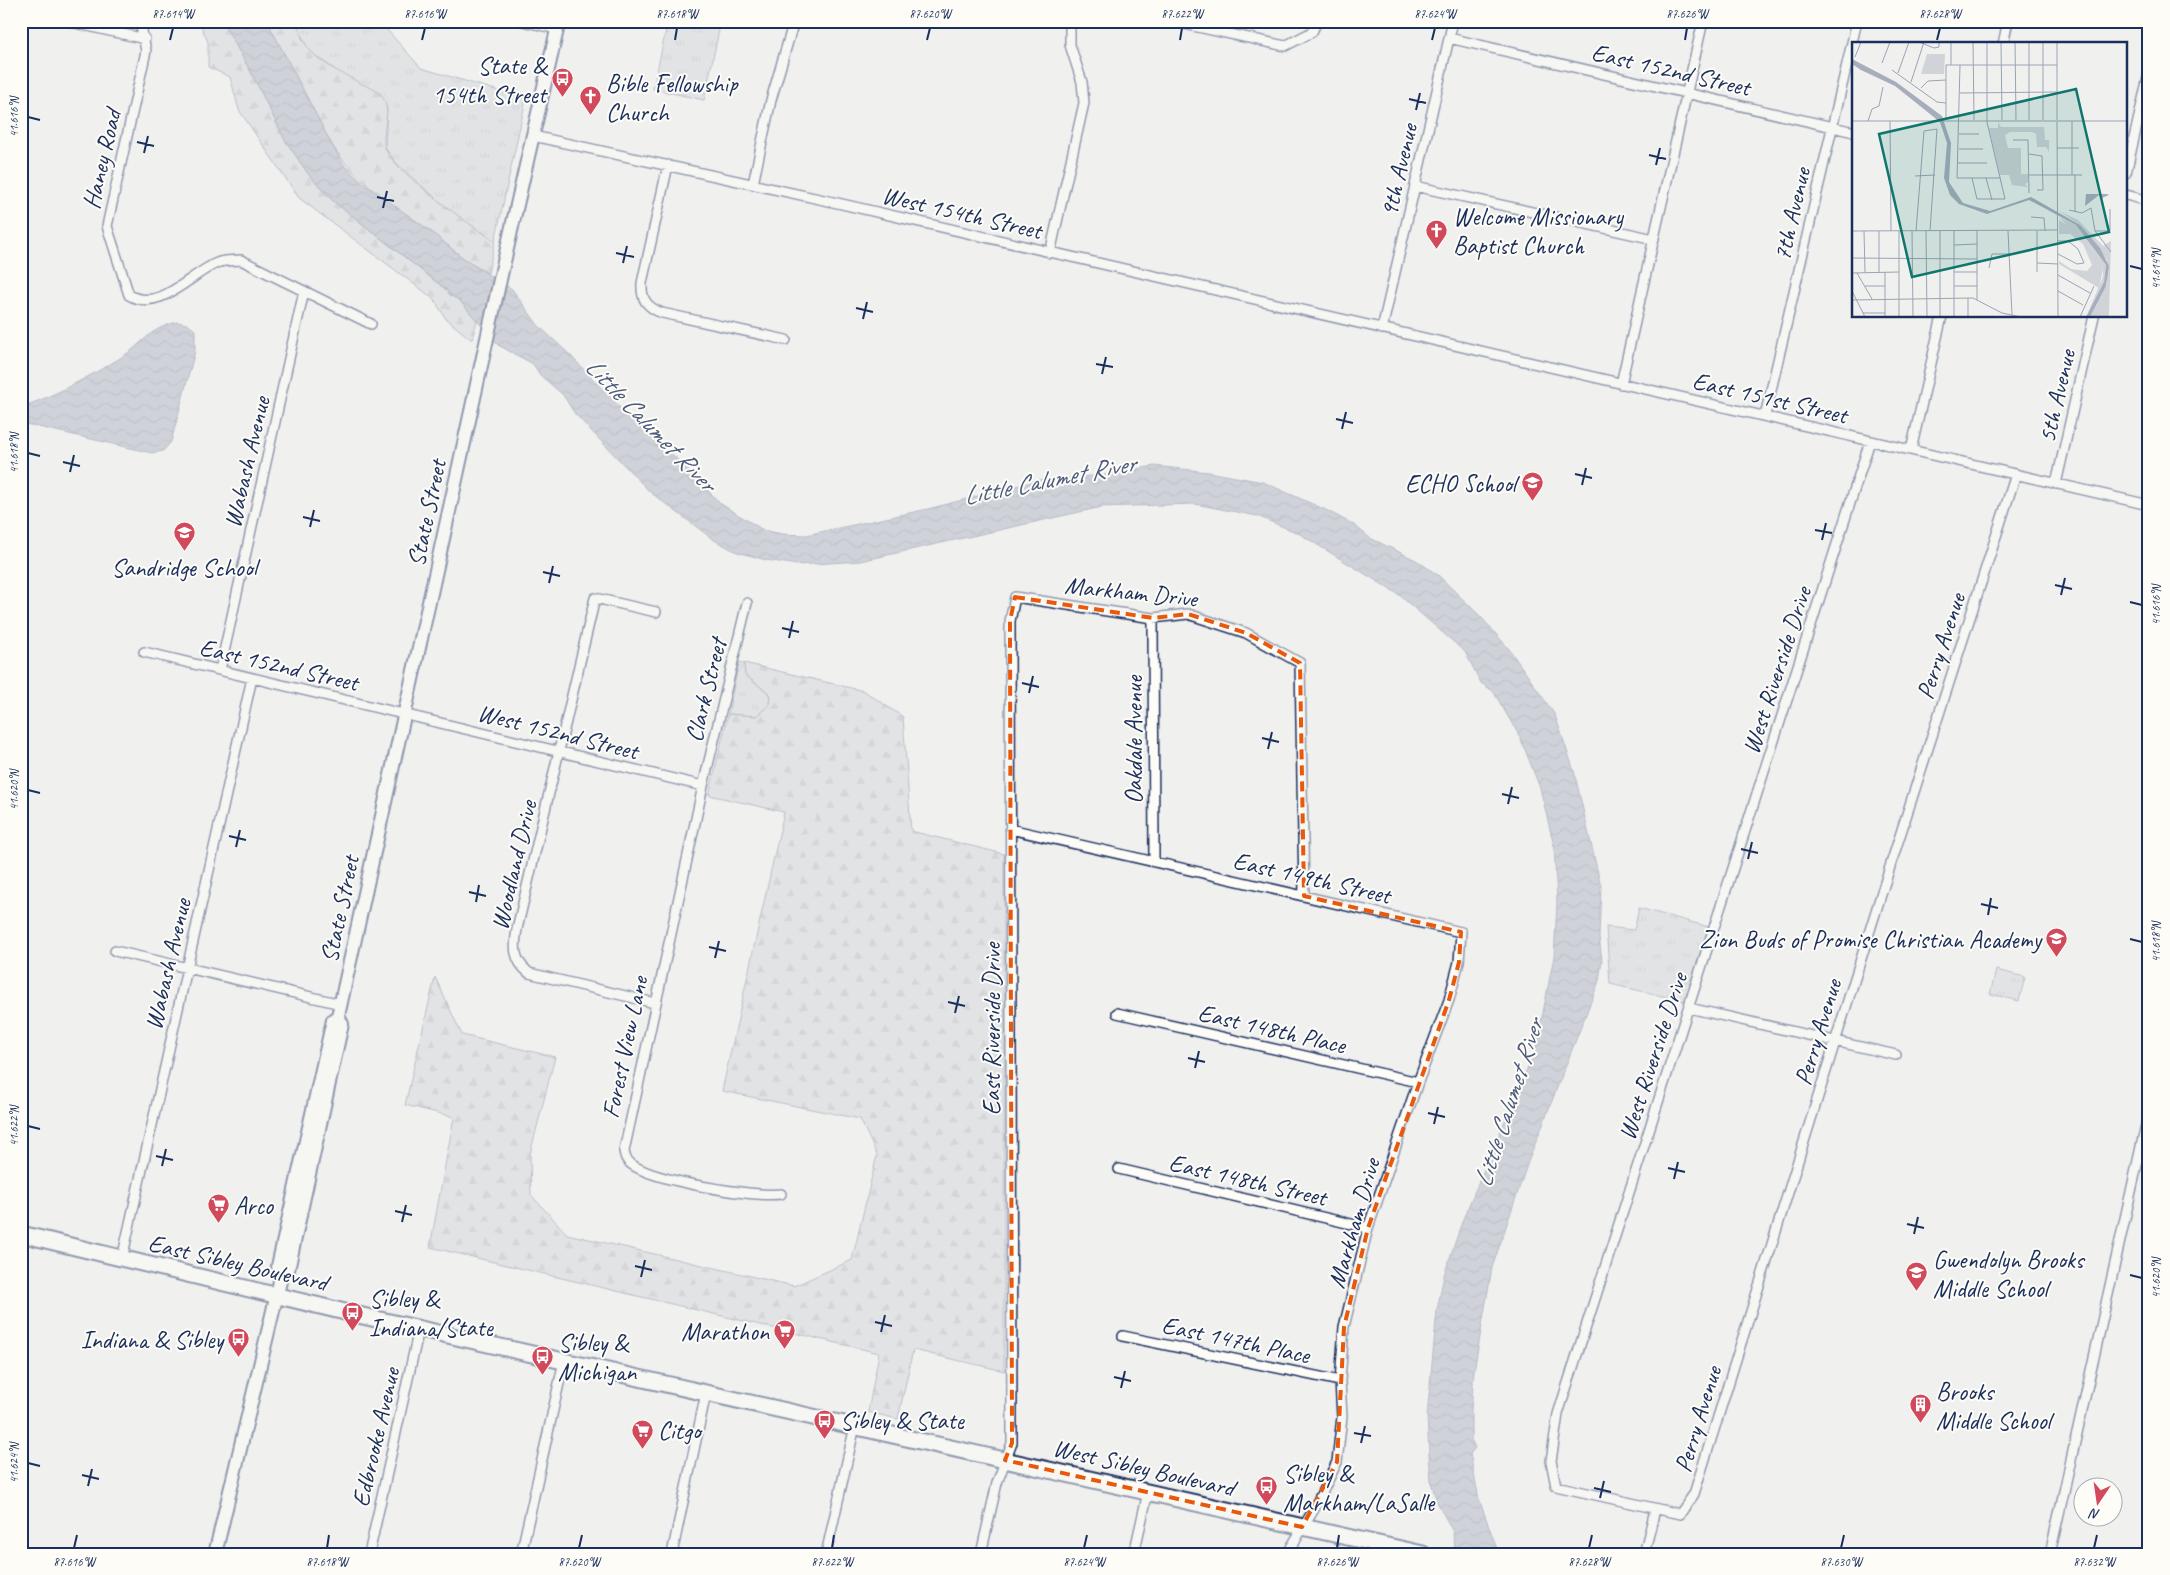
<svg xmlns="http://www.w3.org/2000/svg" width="2170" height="1575" viewBox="0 0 2170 1575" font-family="Caveat,sans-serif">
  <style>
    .grass { fill: url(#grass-tufts); stroke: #76819b }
    .forest { fill: url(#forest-firs); stroke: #76819b }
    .water { fill: url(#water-waves); stroke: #6f7b97 }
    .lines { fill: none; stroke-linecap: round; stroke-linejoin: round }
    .minor-casing { stroke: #1b2f5e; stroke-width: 12 }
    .secondary-casing { stroke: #1b2f5e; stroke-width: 16 }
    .primary-casing { stroke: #1b2f5e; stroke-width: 19 }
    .minor { stroke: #fdfcf7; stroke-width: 9 }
    .secondary { stroke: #fdfcf7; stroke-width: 12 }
    .primary { stroke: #fdfcf7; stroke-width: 15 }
    .marked { fill: none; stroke: #e8590c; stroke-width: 4; stroke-dasharray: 10 6; stroke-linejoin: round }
    .ticks { fill: none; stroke: #1b2f5e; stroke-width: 2 }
    .labels { text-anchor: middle; stroke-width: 4; stroke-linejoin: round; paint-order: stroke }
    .poi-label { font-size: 25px; fill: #1b2f5e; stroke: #fdfcf7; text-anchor: start }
    .street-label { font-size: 25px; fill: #1b2f5e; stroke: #fdfcf7 }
    .water-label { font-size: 26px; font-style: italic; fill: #4c5b7f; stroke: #fdfcf7 }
    .inset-road { fill: none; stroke: #9ba3b4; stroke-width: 1 }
    .view { fill: #0f766e; fill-opacity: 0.15; stroke: #0f766e; stroke-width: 2.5 }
    .inset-edge { fill: none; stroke: #1b2f5e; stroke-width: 2.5 }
    .neatline { fill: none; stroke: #1b2f5e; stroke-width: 2 }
    .ticks-label { font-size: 12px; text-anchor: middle; fill: #1b2f5e }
  </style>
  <defs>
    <pattern id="grass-tufts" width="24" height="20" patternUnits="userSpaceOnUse" patternTransform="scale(1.25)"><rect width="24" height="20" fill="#d0d3d8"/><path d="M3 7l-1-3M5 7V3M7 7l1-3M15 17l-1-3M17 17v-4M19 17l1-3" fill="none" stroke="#b2b5bc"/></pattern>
    <pattern id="forest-firs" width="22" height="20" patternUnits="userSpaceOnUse" patternTransform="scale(1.25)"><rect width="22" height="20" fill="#d0d3d8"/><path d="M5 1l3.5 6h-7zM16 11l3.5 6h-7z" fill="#b2b5bc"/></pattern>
    <pattern id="water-waves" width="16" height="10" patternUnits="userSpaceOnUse" patternTransform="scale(1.25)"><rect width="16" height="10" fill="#a7adbd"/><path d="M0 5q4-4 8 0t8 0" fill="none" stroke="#878d9d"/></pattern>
  </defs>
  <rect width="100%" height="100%" fill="#f0f0ee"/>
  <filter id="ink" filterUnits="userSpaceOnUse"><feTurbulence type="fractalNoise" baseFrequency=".02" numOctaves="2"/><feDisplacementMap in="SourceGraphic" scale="10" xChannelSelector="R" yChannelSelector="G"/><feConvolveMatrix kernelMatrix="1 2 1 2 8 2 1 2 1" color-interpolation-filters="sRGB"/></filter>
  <g filter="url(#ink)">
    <path class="grass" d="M297 21H379L421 68 526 99 495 241 455 215 397 164 385 148 387 107 309 51 299 30Z
      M668 21H721L704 100 653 89Z
      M739 662 744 663 745 675 770 694 769 706 756 716 728 714Z
      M1639 908 1709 927 1684 1001 1610 984 1606 927 1634 930Z
      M1996 970 2025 977 2019 1001 1990 994Z"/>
    <path class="forest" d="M199 21H222L251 72 285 140 309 175 332 200 459 300 477 320 472 340 446 319 434 299 299 198 239 110 230 77 208 67V42Z
      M267 21H297C303 58 333 68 362 84 367 86 375 89 379 93 395 108 380 130 385 148 392 170 473 227 495 241L488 273C467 263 451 247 432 233 393 202 361 189 332 145Z
      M744 663 864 691 903 717 911 831 1004 854V1371L913 1350 898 1419 868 1412 879 1353 430 1247 454 1117 405 1105 435 977 462 1035 555 1057 530 1154 531 1195 567 1234 794 1286 852 1260 877 1155 860 1119 722 1091 784 812 709 795 728 714 756 716 769 705 770 694 745 675Z"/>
    <path class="water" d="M222 21H267L332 145 344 165 361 182 433 233 462 258 512 289 538 325 570 355 628 416 674 456 721 504 763 530 782 534 806 535 928 509 1039 480 1105 475 1154 466 1209 472 1263 482 1326 510 1354 525 1370 538 1416 560 1438 575 1481 617 1509 649 1555 715 1574 771 1601 886 1599 937 1602 960 1599 981 1528 1162 1492 1268 1474 1371 1471 1410V1439L1475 1448 1470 1454 1479 1499 1499 1554H1454L1453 1532 1437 1502 1431 1482 1429 1454 1427 1416 1437 1310 1444 1275 1463 1219 1536 1048 1554 956 1557 902 1554 846 1540 788 1520 737 1493 691 1481 683 1465 652 1398 594 1298 533 1257 516 1195 504 1102 507 861 561 797 565 766 560 737 552 714 540 650 492 575 414 563 395 540 375 533 364 498 345 459 300 449 295 447 290 332 200 309 175 285 140 251 72Z
      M177 322 187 324 195 330V351L171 442 163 451 152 453 21 423V406C41 404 115 363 132 350 150 335 152 329 177 322Z"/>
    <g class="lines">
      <defs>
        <path id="minor" d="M66 21 145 39
          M140 21 146 51 107 226 129 295C160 313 190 274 217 263 224 260 234 261 241 260L371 324
          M522 21 557 29
          M1170 21 1285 46 1312 32 1317 21
          M1449 38 1854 132
          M2003 44 2008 21
          M533 136 833 202 2149 505
          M668 165 642 283C641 300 647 307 662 313L786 340
          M2126 173 2149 73
          M753 184 771 100 794 21
          M1415 186 1654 239
          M2126 195 2149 201
          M1050 253 1084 103 1082 82 1070 45V21
          M1382 329 1453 21
          M1621 384 1703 21
          M1765 416 1857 21
          M1870 441 1558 1414 1551 1461 1556 1486 1680 1514 1694 1494 1880 898 2016 474
          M1911 450 1942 316
          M2056 484 2094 316
          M747 603 703 786 624 1151C625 1157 626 1160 631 1164 654 1181 751 1197 781 1194
          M1153 618 1154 862
          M144 652 703 786
          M220 670 304 291
          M1010 829 1461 932 1459 962 1449 1000 1418 1082 1368 1228 1344 1327 1340 1381 1342 1417 1337 1462 1313 1511 1287 1554
          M115 951 341 1004
          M655 1003 529 973C513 960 514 947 517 929L595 598 656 612
          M1689 1008 1896 1055
          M1117 1013 1418 1082
          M1119 1169 1368 1228
          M122 1259 252 678
          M1123 1336 1340 1381
          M369 1554 419 1329
          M521 1554 564 1361
          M672 1554 706 1393
          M826 1554 855 1426
          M981 1554 997 1483 1012 1443 1010 621 1015 597 1153 618 1188 614 1246 633 1300 663 1304 896
          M1134 1554 1148 1492
          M1644 1554 1655 1510
          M2050 1554 2149 1111"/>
        <path id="secondary" d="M282 1273 288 1270 342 1024 338 1016 501 275 559 21
          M215 1554 282 1273 278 1266 333 1020 338 1016"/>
        <path id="primary" d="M21 1234 345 1312 1423 1554"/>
      </defs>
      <use href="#minor" class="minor-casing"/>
      <use href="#secondary" class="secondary-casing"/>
      <use href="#primary" class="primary-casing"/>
      <use href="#minor" class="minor"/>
      <use href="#secondary" class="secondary"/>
      <use href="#primary" class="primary"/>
    </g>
  </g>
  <path d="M0 0H2170V1575H0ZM1015 597 1153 618 1188 614 1246 633 1300 663 1304 896 1461 932 1459 962 1449 1000 1368 1228 1344 1327 1337 1462 1302 1527 1005 1460 1012 1443 1010 621Z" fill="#f0f0ee" fill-opacity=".55" fill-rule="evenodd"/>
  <path class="marked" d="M1015 597 1153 618 1188 614 1246 633 1300 663 1304 896 1461 932 1459 962 1449 1000 1368 1228 1344 1327 1337 1462 1302 1527 1005 1460 1012 1443 1010 621Z"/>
  <path class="ticks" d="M170 40 173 28M422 40 425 28M675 40 677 28M927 40 930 28M1180 40 1182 28M1432 40 1435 28M1685 40 1687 28M1937 40 1940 28M1409 99 1426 103M1416 110 1420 93M28 117 40 120M137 142 154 146M144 153 148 136M1649 155 1666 159M1656 165 1660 148M377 197 394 201M383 208 387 191M616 253 634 257M623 263 627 246M2130 266 2142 269M856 308 873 312M863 319 867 302M1096 364 1113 367M1102 374 1106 357M1336 419 1353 423M1342 429 1346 412M28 453 40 456M63 462 80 466M70 472 74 455M1575 474 1592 478M1582 485 1586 468M303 517 320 521M310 527 314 510M1815 530 1832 533M1822 540 1826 523M543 572 560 576M549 583 553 566M2055 585 2072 589M2061 595 2065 578M2130 602 2142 605M782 628 799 632M789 638 793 621M1022 683 1039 687M1029 693 1033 676M1262 738 1279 742M1268 749 1272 732M28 790 40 793M1502 794 1519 798M1508 804 1512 787M229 836 246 840M236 847 240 830M1741 849 1758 853M1748 859 1752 842M469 892 486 896M476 902 479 885M1981 904 1998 908M1988 915 1991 898M2130 939 2142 942M709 947 726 951M715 958 719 941M948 1002 965 1006M955 1013 959 996M1188 1058 1205 1062M1195 1068 1199 1051M1428 1113 1445 1117M1434 1124 1438 1107M28 1126 40 1129M156 1156 173 1160M162 1166 166 1149M1668 1168 1685 1172M1674 1179 1678 1162M395 1211 412 1215M402 1222 406 1205M1907 1224 1924 1228M1914 1234 1918 1217M635 1266 652 1270M2130 1275 2142 1278M641 1277 645 1260M875 1322 892 1326M881 1332 885 1315M1114 1377 1131 1381M1121 1388 1125 1371M1354 1433 1371 1436M1361 1443 1365 1426M28 1463 40 1466M82 1475 99 1479M88 1486 92 1469M1594 1488 1611 1492M1600 1498 1604 1481M74 1548 77 1535M327 1548 329 1535M579 1548 582 1535M832 1548 834 1535M1084 1548 1087 1535M1337 1548 1339 1535M1589 1548 1592 1535M1841 1548 1844 1535M2094 1548 2097 1535"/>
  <defs>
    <symbol id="bus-pin" viewBox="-11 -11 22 30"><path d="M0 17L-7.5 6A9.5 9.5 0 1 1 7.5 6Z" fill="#d1495b" stroke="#fdfcf7"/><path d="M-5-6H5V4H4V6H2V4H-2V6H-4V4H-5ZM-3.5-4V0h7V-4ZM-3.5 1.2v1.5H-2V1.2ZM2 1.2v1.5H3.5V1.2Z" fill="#fff"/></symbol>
    <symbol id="church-pin" viewBox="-11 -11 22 30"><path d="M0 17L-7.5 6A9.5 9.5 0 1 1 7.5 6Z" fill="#d1495b" stroke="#fdfcf7"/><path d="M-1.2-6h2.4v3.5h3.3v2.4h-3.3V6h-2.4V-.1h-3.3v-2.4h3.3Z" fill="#fff"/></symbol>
    <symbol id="school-pin" viewBox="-11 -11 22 30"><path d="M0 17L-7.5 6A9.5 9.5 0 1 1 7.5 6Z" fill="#d1495b" stroke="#fdfcf7"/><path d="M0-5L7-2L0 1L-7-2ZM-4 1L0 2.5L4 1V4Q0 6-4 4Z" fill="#fff"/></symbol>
    <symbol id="supermarket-pin" viewBox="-11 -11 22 30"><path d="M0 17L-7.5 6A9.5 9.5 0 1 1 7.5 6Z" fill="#d1495b" stroke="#fdfcf7"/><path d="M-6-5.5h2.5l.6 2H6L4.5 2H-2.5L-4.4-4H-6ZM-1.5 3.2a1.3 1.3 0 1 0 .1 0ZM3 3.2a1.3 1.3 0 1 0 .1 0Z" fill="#fff"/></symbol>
    <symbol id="building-pin" viewBox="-11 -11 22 30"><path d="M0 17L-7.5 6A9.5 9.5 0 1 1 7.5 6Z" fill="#d1495b" stroke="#fdfcf7"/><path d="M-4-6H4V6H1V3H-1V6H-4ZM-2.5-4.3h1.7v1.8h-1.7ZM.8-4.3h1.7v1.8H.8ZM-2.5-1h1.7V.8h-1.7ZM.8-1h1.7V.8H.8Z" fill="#fff"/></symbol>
  </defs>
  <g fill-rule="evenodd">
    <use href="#bus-pin" x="550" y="66" width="25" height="34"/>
    <use href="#church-pin" x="578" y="84" width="25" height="34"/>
    <use href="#church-pin" x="1424" y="218" width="25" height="34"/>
    <use href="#school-pin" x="1520" y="470" width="25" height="34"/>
    <use href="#school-pin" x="172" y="520" width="25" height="34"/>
    <use href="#school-pin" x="2044" y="926" width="25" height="34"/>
    <use href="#supermarket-pin" x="206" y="1192" width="25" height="34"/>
    <use href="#school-pin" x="1904" y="1260" width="25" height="34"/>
    <use href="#bus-pin" x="340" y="1300" width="25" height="34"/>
    <use href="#supermarket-pin" x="772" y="1318" width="25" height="34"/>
    <use href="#bus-pin" x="226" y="1326" width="25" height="34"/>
    <use href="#bus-pin" x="530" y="1344" width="25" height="34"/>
    <use href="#building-pin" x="1908" y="1392" width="25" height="34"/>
    <use href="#bus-pin" x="812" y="1408" width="25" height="34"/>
    <use href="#supermarket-pin" x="630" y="1418" width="25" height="34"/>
    <use href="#bus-pin" x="1254" y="1474" width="25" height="34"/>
  </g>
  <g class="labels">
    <g class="poi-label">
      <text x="546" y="74" text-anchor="end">State &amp;<tspan x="546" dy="29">154th Street</tspan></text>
      <text x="606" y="92">Bible Fellowship<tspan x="606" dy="29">Church</tspan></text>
      <text x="1453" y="225">Welcome Missionary<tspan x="1453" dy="29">Baptist Church</tspan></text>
      <text x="1516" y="492" text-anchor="end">ECHO School</text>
      <text x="184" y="576" text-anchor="middle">Sandridge School</text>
      <text x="2041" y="948" text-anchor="end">Zion Buds of Promise Christian Academy</text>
      <text x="234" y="1214">Arco</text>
      <text x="1933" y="1268">Gwendolyn Brooks<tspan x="1933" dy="29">Middle School</tspan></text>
      <text x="369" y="1307">Sibley &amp;<tspan x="369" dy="29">Indiana/State</tspan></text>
      <text x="769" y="1340" text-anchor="end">Marathon</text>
      <text x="223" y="1348" text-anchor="end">Indiana &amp; Sibley</text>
      <text x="558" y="1351">Sibley &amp;<tspan x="558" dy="29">Michigan</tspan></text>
      <text x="1936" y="1400">Brooks<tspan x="1936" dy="29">Middle School</tspan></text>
      <text x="840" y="1429">Sibley &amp; State</text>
      <text x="658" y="1439">Citgo</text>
      <text x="1283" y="1482">Sibley &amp;<tspan x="1283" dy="29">Markham/LaSalle</tspan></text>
    </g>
    <g class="street-label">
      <text transform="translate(1671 69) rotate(13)" y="9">East 152nd Street</text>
      <text transform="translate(101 159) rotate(-77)" y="9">Haney Road</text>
      <text transform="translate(1398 170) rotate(-77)" y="9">9th Avenue</text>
      <text transform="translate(962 212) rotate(13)" y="9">West 154th Street</text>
      <text transform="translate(1791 214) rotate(-77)" y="9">7th Avenue</text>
      <text transform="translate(2056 396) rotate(-77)" y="9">5th Avenue</text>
      <text transform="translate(1770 397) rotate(13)" y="9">East 151st Street</text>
      <text transform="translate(246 462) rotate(-77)" y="9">Wabash Avenue</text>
      <text transform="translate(426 513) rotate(-78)" y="9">State Street</text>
      <text transform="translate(1131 591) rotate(6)" y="9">Markham Drive</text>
      <text transform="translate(1940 646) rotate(-72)" y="9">Perry Avenue</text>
      <text transform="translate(279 664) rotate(13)" y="9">East 152nd Street</text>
      <text transform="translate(1776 670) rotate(-72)" y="9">West Riverside Drive</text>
      <text transform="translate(705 690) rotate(-76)" y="9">Clark Street</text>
      <text transform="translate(558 731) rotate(14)" y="9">West 152nd Street</text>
      <text transform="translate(1133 740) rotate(-90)" y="9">Oakdale Avenue</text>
      <text transform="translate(513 865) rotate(-77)" y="9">Woodland Drive</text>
      <text transform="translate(1312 877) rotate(13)" y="9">East 149th Street</text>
      <text transform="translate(339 909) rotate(-78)" y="9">State Street</text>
      <text transform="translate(167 964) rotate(-77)" y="9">Wabash Avenue</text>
      <text transform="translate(1272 1028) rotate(13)" y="9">East 148th Place</text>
      <text transform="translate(991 1029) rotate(-90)" y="9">East Riverside Drive</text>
      <text transform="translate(1817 1032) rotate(-73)" y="9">Perry Avenue</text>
      <text transform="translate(624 1047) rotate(-78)" y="9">Forest View Lane</text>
      <text transform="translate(1652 1056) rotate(-72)" y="9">West Riverside Drive</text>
      <text transform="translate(1248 1179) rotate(13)" y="9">East 148th Street</text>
      <text transform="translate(1353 1223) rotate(-74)" y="9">Markham Drive</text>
      <text transform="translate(238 1262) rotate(13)" y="9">East Sibley Boulevard</text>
      <text transform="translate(1236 1339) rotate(12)" y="9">East 147th Place</text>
      <text transform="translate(1697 1419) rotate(-73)" y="9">Perry Avenue</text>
      <text transform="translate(375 1437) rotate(-77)" y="9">Edbrooke Avenue</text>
      <text transform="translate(1144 1467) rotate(13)" y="9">West Sibley Boulevard</text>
    </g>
    <g class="water-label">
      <text transform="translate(651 424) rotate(46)" y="9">Little Calumet River</text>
      <text transform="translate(1049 479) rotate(-11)" y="9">Little Calumet River</text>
      <text transform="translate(1508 1103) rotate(-72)" y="9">Little Calumet River</text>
    </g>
  </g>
  <g transform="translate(1852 42)">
    <rect width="275" height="275" fill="#f0f0ee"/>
    <path d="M75 12H93L92 32H69ZM207 178 228 191 246 214 251 227 247 246 207 222V219L219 227 235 229 240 223 231 202 218 192H207Z" fill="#d0d3d8"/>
    <path d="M146 80 149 85H192L193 98H197V110L194 105H185L184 92 180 90H158L153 93 156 106H169V132H176V140L173 142 176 145 160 143 157 133H148L137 86H146ZM207 169 226 178 251 204 259 199 257 274 238 275 255 242V218L228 183ZM207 175 224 183 254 223 252 240 234 275 251 235V227L246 214 228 192 221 189Z" fill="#d0d3d8"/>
    <path d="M0 17 44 40 90 74 99 101 97 140 111 161 138 169 179 155 228 183 248 206 257 224 254 244 238 275H234L252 240 254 223 224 183 177 158 135 172 107 162 98 153 92 136 95 101 88 80 43 44 9 28 0 22ZM234 152H255L257 153 250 156 247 153 233 164Z" fill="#a7adbd"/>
    <path class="inset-road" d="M67 0 82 6 87 5V0M99 0V23M121 0 122 78M149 0 150 78M163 0 164 78M177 0V78M191 0V78M205 0V78M3 15 9 0M30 21 38 0M108 23 105 136H148M40 28 85 60 94 61M46 31 57 0M59 40 72 0M69 46 76 39 94 38M108 51 205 50M94 78V23H205M0 79H275M16 79 20 67 27 64 31 45M38 79 39 189M220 79V133M205 80 206 275M107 92H127M161 98H176L177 151M205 106H227M107 107H131M177 112 190 114 191 148H185M106 121H135M177 133H230M223 133V170M63 134 83 133M120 136 125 157H153L135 80V0M134 136 140 158M217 168 230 171 239 166 243 189 259 210M179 175 192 176 193 189M0 189 205 188M12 189 13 230M27 189V230M47 189V275M60 189 61 275M64 189 72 89 85 87 78 189M74 189 75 275M88 189V275M102 189V275M156 189 160 273M243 189H258V167M102 203 125 202M206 212 225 222 232 221 226 207 216 199H206M0 216 125 217M185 221 206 222M137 226 140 212H160M33 230V275M102 230H125M185 230V189M0 231 47 230M5 231 20 257M206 233 238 251M13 244H33M102 244H125M0 249 13 275M206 249 231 263M116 256V275M0 258 121 256 150 271 169 275M125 258V189M11 271H33M228 275 242 244"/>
    <path class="view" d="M224 47 257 190 60 235 27 92Z"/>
    <rect width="275" height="275" class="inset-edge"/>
  </g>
  <rect width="2170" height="1575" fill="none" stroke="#fdfcf7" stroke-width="55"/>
  <g transform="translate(2098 1502) rotate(193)"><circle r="24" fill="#fdfcf7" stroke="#a3aaba"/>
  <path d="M0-4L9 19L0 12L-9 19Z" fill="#d1495b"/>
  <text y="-8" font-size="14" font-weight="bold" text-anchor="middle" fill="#1b2f5e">N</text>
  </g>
  <rect x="28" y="28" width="2114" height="1520" class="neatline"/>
  <g class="ticks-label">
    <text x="173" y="18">87.614°W</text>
    <text x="425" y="18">87.616°W</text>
    <text x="677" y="18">87.618°W</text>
    <text x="930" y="18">87.620°W</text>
    <text x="1182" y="18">87.622°W</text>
    <text x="1435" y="18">87.624°W</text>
    <text x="1687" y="18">87.626°W</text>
    <text x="1940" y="18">87.628°W</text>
    <text transform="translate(14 117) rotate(-90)" y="4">41.616°N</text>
    <text transform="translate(2156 269) rotate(-90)" y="4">41.614°N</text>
    <text transform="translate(14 453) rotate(-90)" y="4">41.618°N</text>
    <text transform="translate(2156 605) rotate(-90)" y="4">41.616°N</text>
    <text transform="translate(14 790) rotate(-90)" y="4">41.620°N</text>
    <text transform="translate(2156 942) rotate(-90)" y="4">41.618°N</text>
    <text transform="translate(14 1126) rotate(-90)" y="4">41.622°N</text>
    <text transform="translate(2156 1278) rotate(-90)" y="4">41.620°N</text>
    <text transform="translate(14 1463) rotate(-90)" y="4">41.624°N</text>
    <text x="74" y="1566">87.616°W</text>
    <text x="327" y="1566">87.618°W</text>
    <text x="579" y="1566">87.620°W</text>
    <text x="832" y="1566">87.622°W</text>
    <text x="1084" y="1566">87.624°W</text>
    <text x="1337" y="1566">87.626°W</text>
    <text x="1589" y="1566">87.628°W</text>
    <text x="1841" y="1566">87.630°W</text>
    <text x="2094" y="1566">87.632°W</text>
  </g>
</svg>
